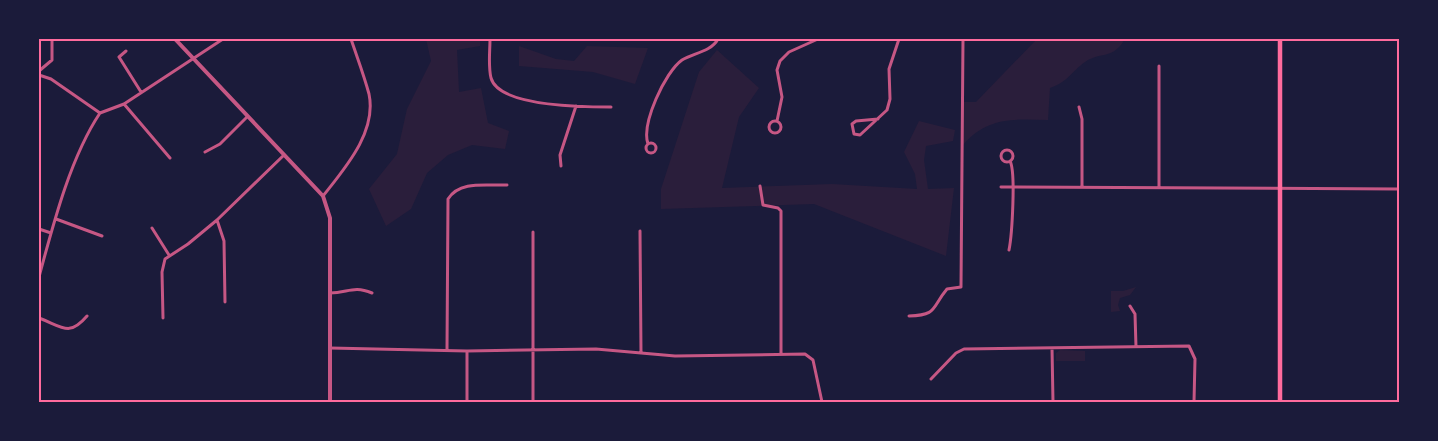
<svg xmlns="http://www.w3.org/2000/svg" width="1438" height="441" viewBox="0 0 1438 441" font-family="'IBM Plex Serif',serif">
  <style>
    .green { fill: #2a1e3b }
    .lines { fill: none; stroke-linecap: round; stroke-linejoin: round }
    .minor { stroke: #c65784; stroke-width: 3 }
    .tertiary { stroke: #c65784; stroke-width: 4 }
    .secondary { stroke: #ff6b9d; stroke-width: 4.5 }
    .neatline { fill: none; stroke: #ff6b9d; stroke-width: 2 }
  </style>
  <rect width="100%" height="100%" fill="#1b1b3a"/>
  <path class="green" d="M426 39H480V46L457 50 459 92 481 88 488 123 509 131 505 149 472 145 448 155 427 173 411 209 386 226 369 189 397 154 407 109 431 61Z
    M1037 39H1122L1123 42C1112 59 1099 52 1085 62 1071 72 1068 82 1050 88L1048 120C1013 119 987 117 963 145V102H976Z
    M519 46 556 59 574 61 587 46 648 48 635 84 593 72 519 66Z
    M717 50 759 88 739 117 722 188 832 184 917 189 915 174 904 152 919 121 955 130 953 141 926 146 924 160 928 189 954 188 946 256 814 204 661 209V189L699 72Z
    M1136 287 1130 295 1120 298 1118 305 1120 311 1111 312V291H1123Z
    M1060 350 1085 351V361H1056V353Z"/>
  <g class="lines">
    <path class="minor" d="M490 39C490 51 488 66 491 78 499 107 586 107 611 107
      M126 51 119 57 141 92
      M1159 66V187
      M39 71 52 60V39
      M39 75 51 79 100 113
      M124 104 170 158
      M1079 107 1082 119V187
      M100 113 124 104 223 39
      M878 119 856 121 852 124 854 134 860 135 887 110 890 99 889 69 899 39
      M777 121 782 97 777 70 780 61 789 52 818 39
      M769 127a6 6 0 1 1 12 0a6 6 0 1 1-12 0Z
      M646 148a5 5 0 1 1 10 0a5 5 0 1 1-10 0Z
      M648 144C641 124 665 72 682 60 693 53 711 52 718 39
      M1001 156a6 6 0 1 1 12 0a6 6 0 1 1-12 0Z
      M205 152 220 144 247 117
      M561 166 560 155 576 106
      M760 186 763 205 778 208 781 211V354
      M1001 187 1399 189
      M323 196C345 168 377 132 369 94 364 75 357 57 351 39
      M56 219 102 236
      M217 220 224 241 225 302
      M152 228 169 255
      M39 229 51 233
      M640 231 641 352
      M533 232V402
      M1009 250C1012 235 1016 172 1010 161
      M39 277C53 225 70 158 100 113
      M330 293C348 293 353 285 372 293
      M1130 306 1135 314 1136 347
      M909 316C938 315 931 308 947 289L961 287 963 39
      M39 318C63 327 69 337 87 316
      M163 318 162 272 165 259 188 244 217 220 284 155
      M330 348 467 351 596 349 675 356 805 354 813 360 822 402
      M1052 348 1053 402
      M447 350 448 199C460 180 487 186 507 185
      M467 351V402
      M931 379 956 353 964 349 1189 346 1195 359 1194 402"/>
    <path class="tertiary" d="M175 39 323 196 330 218V402"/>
    <path class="secondary" d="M1280 39V402"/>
  </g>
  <rect width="1438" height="441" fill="none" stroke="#1b1b3a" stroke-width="80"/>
  <rect x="40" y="40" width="1358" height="361" class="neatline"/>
</svg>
